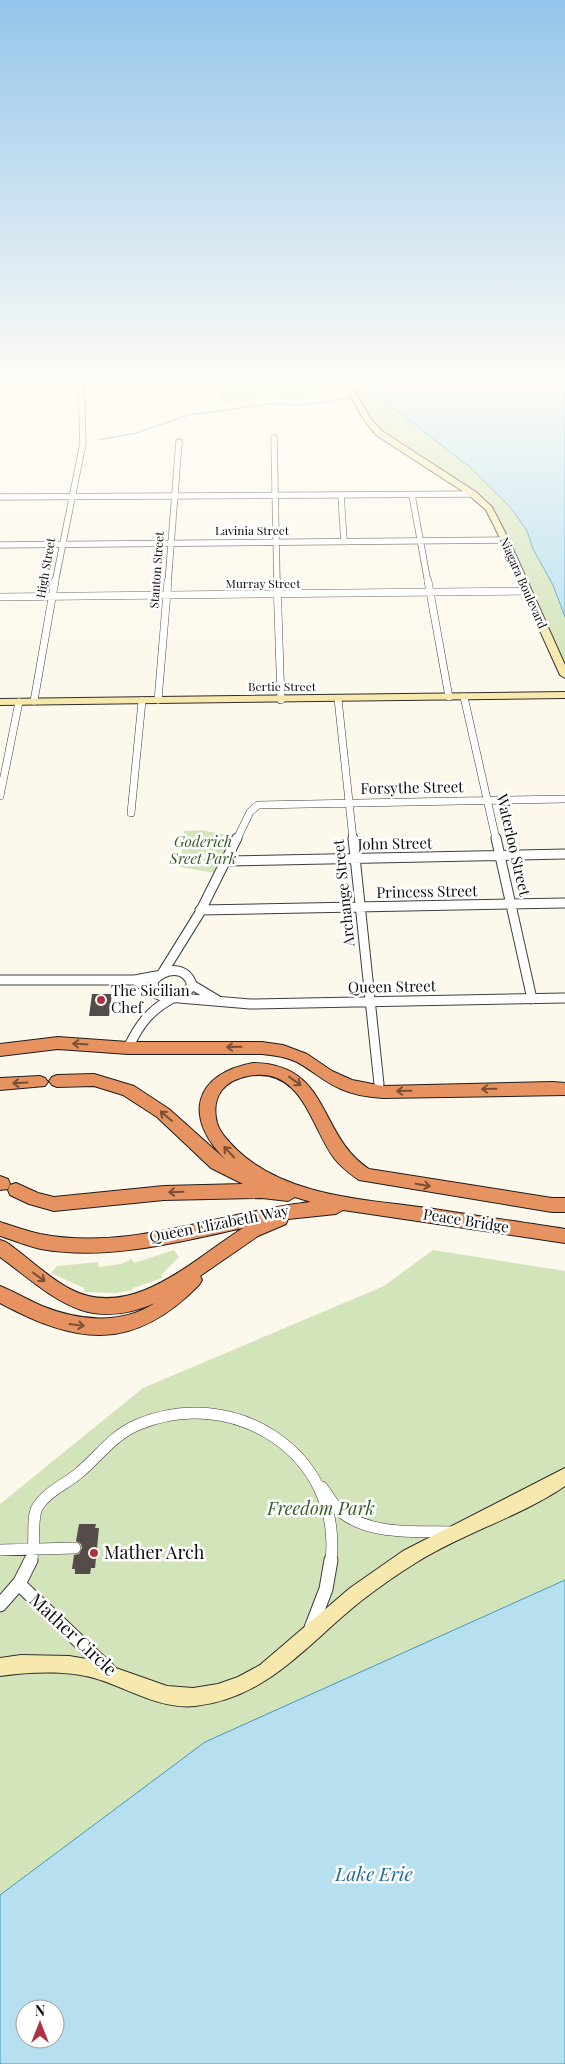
<svg xmlns="http://www.w3.org/2000/svg" width="565" height="2064" viewBox="0 0 565 2064" font-family="'Playfair Display',serif">
  <style>
    .green { fill: #d3e4ba }
    .cemetery { fill: #d6ddc0 }
    .water { fill: #b6dff0; stroke: #4499c0; fill-rule: evenodd }
    .lines { fill: none; stroke-linecap: round; stroke-linejoin: round }
    .stream { stroke: #4499c0; stroke-width: 1 }
    .building { fill: #534c49 }
    .street-far4-casing { stroke: #3f3f3f; stroke-width: 7 }
    .street-far3-casing { stroke: #3f3f3f; stroke-width: 8 }
    .street-far2-casing { stroke: #3f3f3f; stroke-width: 11 }
    .street-far1-casing { stroke: #3f3f3f; stroke-width: 12 }
    .street-casing { stroke: #3f3f3f; stroke-width: 15 }
    .secondary-casing { stroke: #2e2e2e; stroke-width: 2 }
    .highway-casing { stroke: #1d1d1d; stroke-width: 2 }
    .street-far4 { stroke: #fff; stroke-width: 5.5 }
    .street-far3 { stroke: #fff; stroke-width: 7 }
    .street-far2 { stroke: #fff; stroke-width: 9 }
    .street-far1 { stroke: #fff; stroke-width: 11 }
    .street { stroke: #fff; stroke-width: 13 }
    .secondary { fill: #f7e9ad; fill-rule: evenodd }
    .highway { fill: #e69361; fill-rule: evenodd }
    .oneway { stroke: #795036 }
    .poi-dot { fill: #ae3142; stroke: #fff; stroke-width: 2 }
    .labels { text-anchor: middle; stroke-width: 5; stroke-linejoin: round; paint-order: stroke }
    .far-street-label { font-size: 12px; fill: #0c0c0c; stroke: #fff }
    .street-label { font-size: 15px; fill: #0c0c0c; stroke: #fff }
    .park-label { font-size: 15px; font-style: italic; fill: #345d23; stroke: #fff }
    .poi-label { font-size: 15px; fill: #0c0c0c; stroke: #fff; text-anchor: start }
    .near-park-label { font-size: 18px; font-style: italic; fill: #345d23; stroke: #fff }
    .near-poi-label { font-size: 18px; fill: #0c0c0c; stroke: #fff; text-anchor: start }
    .near-street-label { font-size: 18px; fill: #0c0c0c; stroke: #fff }
    .near-water-label { font-size: 19px; font-style: italic; fill: #216a91; stroke: #fff }
  </style>
  <rect width="100%" height="100%" fill="#fdf8ec"/>
  <path class="green" d="M362 387 377 395 472 469 511 508 527 531 533 549 553 585 565 617V666L526 588 507 536 495 512 486 499 383 434 351 388Z
    M200 830 233 836 215 873 180 867 184 831Z
    M174 1250 179 1257 161 1275 162 1278 133 1288V1290L116 1293 84 1292V1288L51 1273 57 1266 98 1262 99 1267 121 1264 132 1259 134 1263Z
    M433 1250 565 1271V1590L0 1919V1504L143 1388 384 1286Z"/>
  <path class="cemetery" d="M218 378H246L251 379V385L318 384 321 395 296 401 263 398 250 402H220Z"/>
  <path class="water" d="M379 378H565V617L553 585 533 549 527 531 511 508 472 469 377 395 362 387 363 383Z
    M565 1580V2064H0V1895L205 1742ZM25 2009H55V2039H25Z"/>
  <g class="lines">
    <path class="stream" d="M98 440 136 433 189 415 271 404 301 405 377 395"/>
  </g>
  <path class="building" d="M92 994H112L109 1016H89Z
    M79 1524H96L95 1528H99L95 1568H91L90 1574H75V1569H72L74 1555 79 1554 82 1548 81 1544 76 1541Z"/>
  <g class="lines">
    <defs>
      <path id="street-far4" d="M0 380 198 378
        M274 438 277 583
        M341 495 344 542
        M412 495 428 583
        M0 497 473 494
        M0 545 505 540
        M55 583 83 443 81 379
        M168 583 179 442"/>
      <path id="street-far3" d="M277 581 281 700
        M428 581 449 697
        M0 597 526 591
        M464 697 496 839
        M338 699 353 839
        M158 700 168 581
        M34 701 55 581
        M0 796 19 702
        M131 813 142 701
        M237 839 250 812 258 805 565 799"/>
      <path id="street-far2" d="M353 838 379 1084
        M496 838 532 999
        M226 861 565 854
        M200 910 565 903
        M163 972 199 914 237 838
        M0 980H135L156 976
        M135 980C154 993 175 1011 192 985 186 965 165 968 153 981L154 991
        M192 985 217 1000
        M179 998 250 1004 565 998
        M128 1048C139 1025 149 1011 171 999"/>
      <path id="street-far1" d="M322 1487C328 1495 333 1505 341 1512 371 1536 418 1531 454 1532
        M0 1550 75 1548
        M31 1561C37 1545 30 1518 38 1506 48 1491 66 1484 79 1473 99 1456 112 1436 137 1425 233 1384 343 1453 331 1561"/>
      <path id="street" d="M20 1585 110 1671
        M0 1605 20 1582 31 1560
        M311 1628 326 1589 331 1560"/>
      <path id="secondary" d="M340 378H346L371 419 382 431 476 492 492 507 509 540 565 665V678L560 675 522 591 501 540 486 510 470 496 376 435 364 420Z
        M565 692V698L0 705V699Z
        M565 1468V1486C520 1517 460 1534 414 1564 396 1575 378 1588 361 1601 308 1643 268 1698 195 1706 160 1710 126 1687 94 1678 65 1670 30 1672 0 1676V1658L21 1655 69 1656 93 1660 167 1686 193 1688 218 1684 238 1677 260 1665 350 1588 403 1551Z"/>
      <path id="highway" d="M58 1037 128 1042H262L283 1045 307 1054 332 1071 352 1080 383 1086 553 1082 565 1083V1095L383 1098C369 1097 354 1095 341 1089 324 1082 312 1070 297 1062 286 1057 274 1055 262 1054H128L58 1049 0 1056V1044Z
        M253 1063C331 1064 317 1135 369 1169L552 1198H565V1212H552L359 1180C349 1173 341 1167 334 1158 310 1125 302 1066 248 1076 238 1078 228 1082 222 1090 215 1099 214 1111 217 1123 220 1133 229 1142 237 1150 288 1198 368 1199 434 1209 477 1216 521 1222 565 1229V1243L343 1210 336 1214 288 1219 286 1224 258 1236 200 1276 202 1280 199 1285C133 1352 78 1345 0 1303V1286C15 1292 28 1300 42 1306 79 1321 121 1325 155 1303 85 1334 52 1295 0 1257V1240L6 1242C28 1257 47 1277 70 1289 132 1322 195 1258 243 1228 178 1242 108 1261 41 1249 27 1246 13 1240 0 1236V1222C13 1226 27 1231 40 1234 131 1252 222 1211 311 1202L295 1197 288 1201 262 1198 164 1200 54 1211 29 1204 10 1195 8 1190 10 1185 16 1183 38 1193 54 1197 164 1186 243 1184 211 1168 157 1117 123 1095 94 1086 57 1087 52 1085 49 1081 52 1077 57 1075 94 1074 134 1086 169 1109 226 1160C183 1118 193 1074 253 1063Z
        M40 1076 45 1078 48 1082 45 1086 0 1090V1078Z
        M0 1176 8 1179 10 1184 8 1189 0 1190Z"/>
    </defs>
    <use href="#street-far4" class="street-far4-casing"/>
    <use href="#street-far3" class="street-far3-casing"/>
    <use href="#street-far2" class="street-far2-casing"/>
    <use href="#street-far1" class="street-far1-casing"/>
    <use href="#street" class="street-casing"/>
    <use href="#secondary" class="secondary-casing"/>
    <use href="#highway" class="highway-casing"/>
    <use href="#street-far4" class="street-far4"/>
    <use href="#street-far3" class="street-far3"/>
    <use href="#street-far2" class="street-far2"/>
    <use href="#street-far1" class="street-far1"/>
    <use href="#street" class="street"/>
    <use href="#secondary" class="secondary"/>
    <use href="#highway" class="highway"/>
  </g>
  <defs><path id="oneway-shaft" d="M-6 0H5M1.5-3L5.5 0L1.5 3" fill="none" stroke-width="1.6" stroke-linecap="round" stroke-linejoin="round" transform="scale(1.25)"/></defs>
  <g class="oneway">
    <use href="#oneway-shaft" transform="translate(80 1044) rotate(-176)"/>
    <use href="#oneway-shaft" transform="translate(234 1047) rotate(179)"/>
    <use href="#oneway-shaft" transform="translate(295 1081) rotate(36)"/>
    <use href="#oneway-shaft" transform="translate(20 1083) rotate(177)"/>
    <use href="#oneway-shaft" transform="translate(489 1089) rotate(179)"/>
    <use href="#oneway-shaft" transform="translate(404 1091) rotate(179)"/>
    <use href="#oneway-shaft" transform="translate(166 1116) rotate(-140)"/>
    <use href="#oneway-shaft" transform="translate(229 1152) rotate(-133)"/>
    <use href="#oneway-shaft" transform="translate(423 1185) rotate(9)"/>
    <use href="#oneway-shaft" transform="translate(176 1192) rotate(178)"/>
    <use href="#oneway-shaft" transform="translate(39 1277) rotate(37)"/>
    <use href="#oneway-shaft" transform="translate(77 1325) rotate(8)"/>
  </g>
  <linearGradient id="sky" x2="0" y2="1"><stop stop-color="#94c5eb"/><stop offset="0.57" stop-color="#fefcf6"/><stop offset="1" stop-color="#fefcf6" stop-opacity="0"/></linearGradient>
  <rect width="565" height="667" fill="url(#sky)"/>
  <g class="poi-dot">
    <circle cx="101" cy="1000" r="5"/>
    <circle cx="94" cy="1553" r="5"/>
  </g>
  <g class="labels">
    <g class="far-street-label">
      <text x="252" y="535">Lavinia Street</text>
      <text transform="translate(46 568) rotate(-80)" y="4">High Street</text>
      <text transform="translate(157 570) rotate(-86)" y="4">Stanton Street</text>
      <text transform="translate(523 583) rotate(66)" y="4">Niagara Boulevard</text>
      <text x="263" y="588">Murray Street</text>
      <text x="282" y="691">Bertie Street</text>
    </g>
    <g class="street-label">
      <text transform="translate(412 788) rotate(-1)" y="5">Forsythe Street</text>
      <text transform="translate(395 844) rotate(-1)" y="5">John Street</text>
      <text transform="translate(513 845) rotate(77)" y="5">Waterloo Street</text>
      <text transform="translate(427 892) rotate(-1)" y="5">Princess Street</text>
      <text transform="translate(344 893) rotate(-96)" y="5">Archange Street</text>
      <text transform="translate(392 987) rotate(-1)" y="5">Queen Street</text>
      <text transform="translate(466 1221) rotate(9)" y="5">Peace Bridge</text>
      <text transform="translate(219 1224) rotate(-11)" y="5">Queen Elizabeth Way</text>
    </g>
    <g class="park-label">
      <text x="203" y="847">Goderich<tspan x="203" dy="17">Sreet Park</tspan></text>
    </g>
    <g class="poi-label">
      <text x="111" y="996">The Sicilian<tspan x="111" dy="17">Chef</tspan></text>
    </g>
    <g class="near-park-label">
      <text x="321" y="1515">Freedom Park</text>
    </g>
    <g class="near-poi-label">
      <text x="104" y="1559">Mather Arch</text>
    </g>
    <g class="near-street-label">
      <text transform="translate(73 1635) rotate(43)" y="6">Mather Circle</text>
    </g>
    <g class="near-water-label">
      <text x="374" y="1881">Lake Erie</text>
    </g>
  </g>
  <g transform="translate(40 2024)"><circle r="24" fill="#ffffff" stroke="#9e9e9e"/>
  <path d="M0-4L9 19L0 12L-9 19Z" fill="#ae3142"/>
  <text y="-8" font-size="14" font-weight="bold" text-anchor="middle" fill="#0c0c0c">N</text>
  </g>
</svg>
